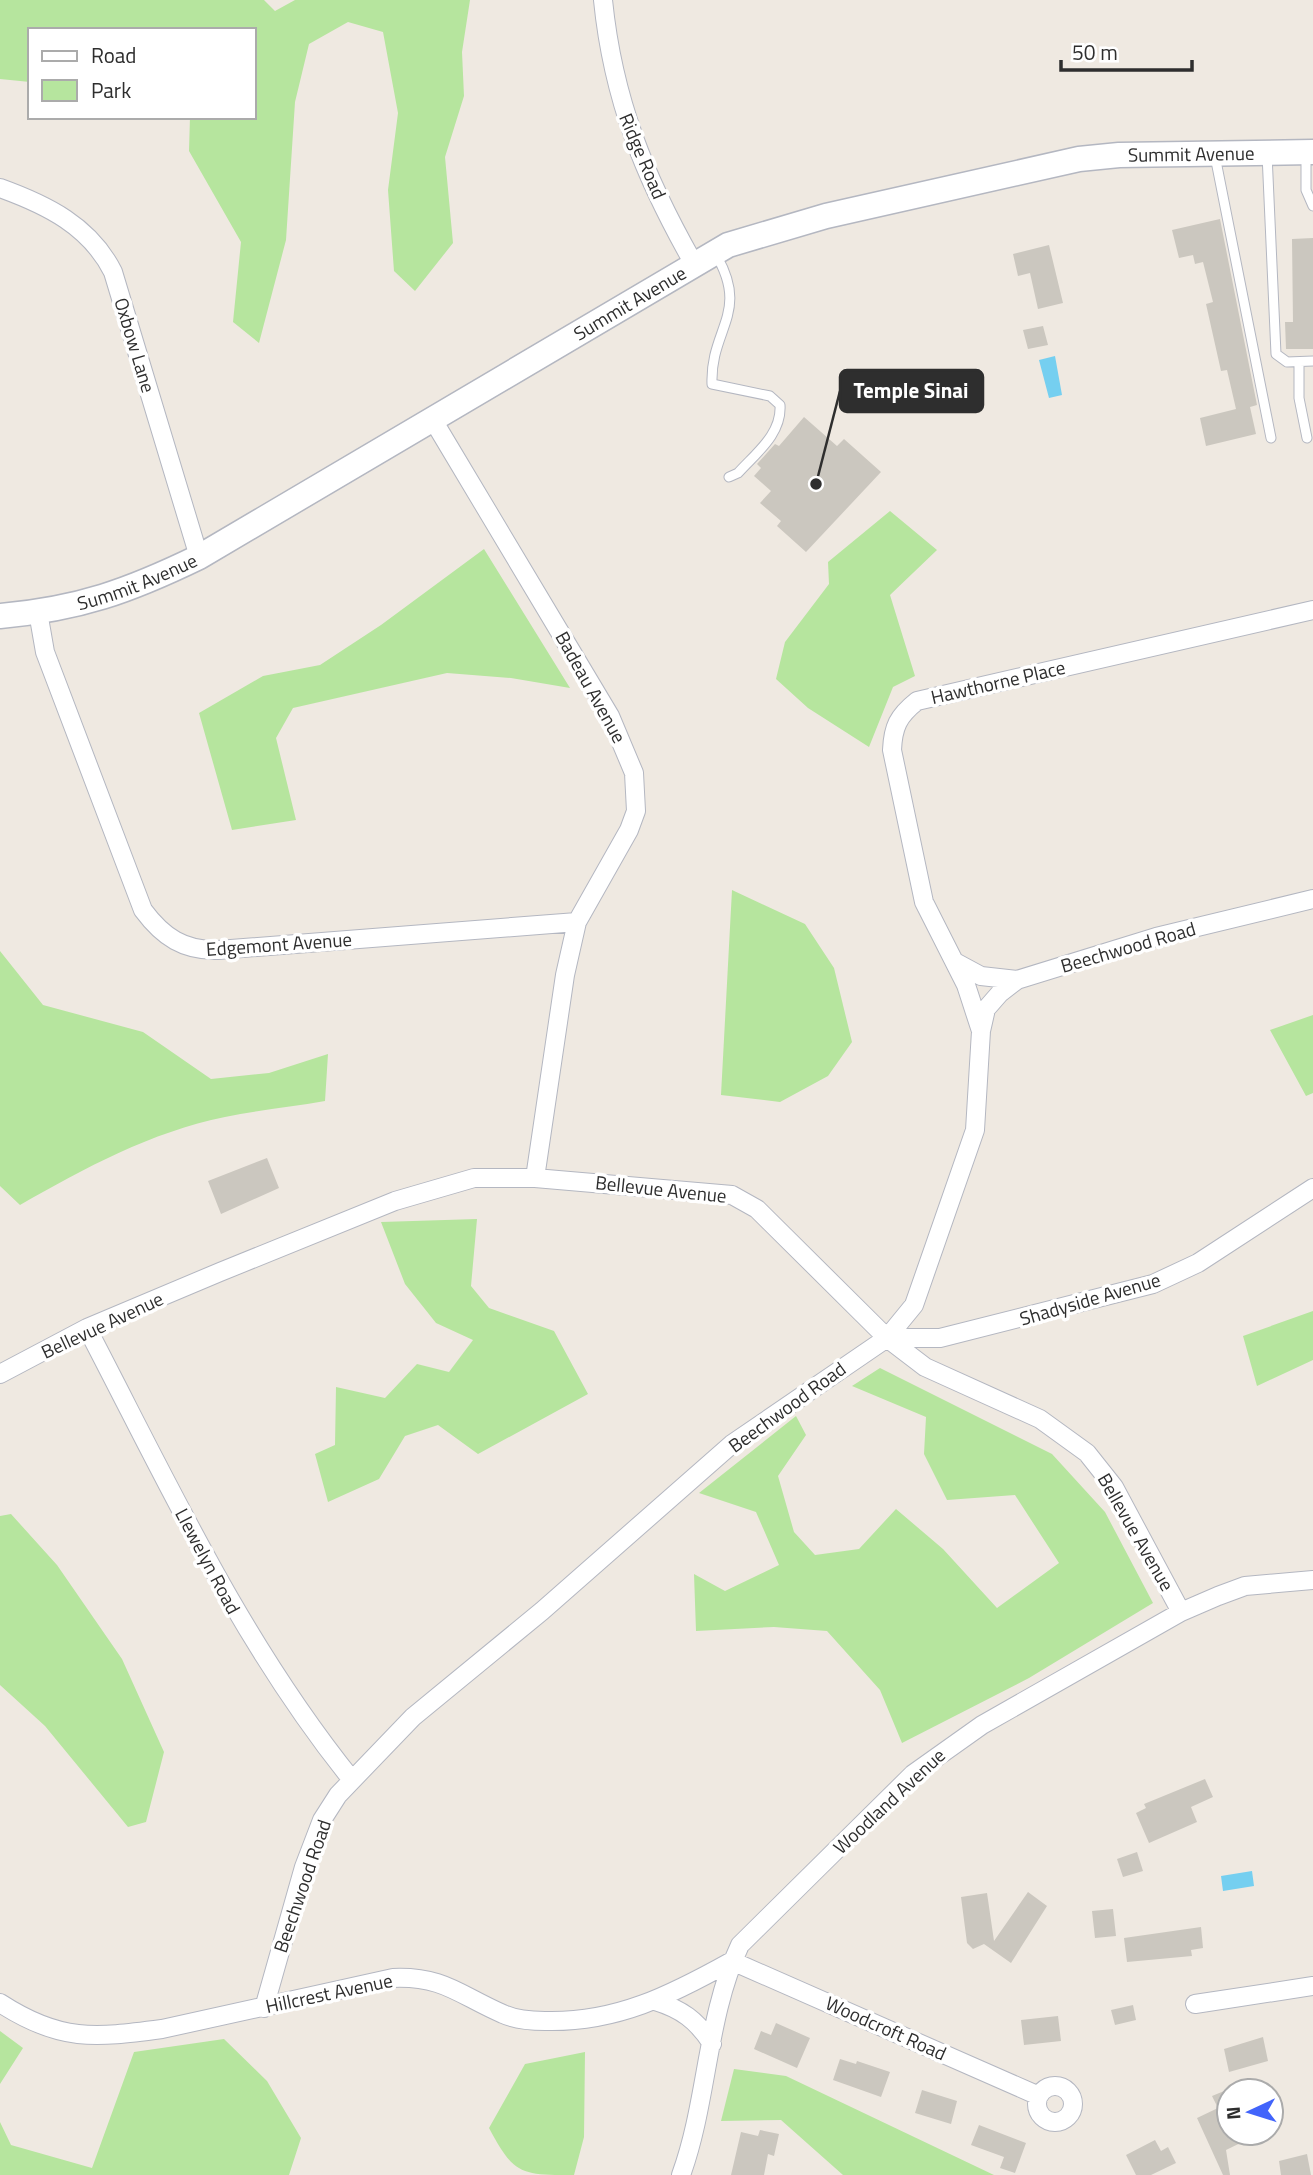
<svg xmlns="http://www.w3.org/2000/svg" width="1313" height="2175" viewBox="0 0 1313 2175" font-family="'Titillium Web',sans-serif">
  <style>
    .green { fill: #b6e59e }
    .water { fill: #75cff0 }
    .building { fill: #cbc7bf }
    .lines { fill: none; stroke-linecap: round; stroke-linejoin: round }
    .lane-casing { stroke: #b4b7c1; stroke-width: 11 }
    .street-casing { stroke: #b4b7c1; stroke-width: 20 }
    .secondary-casing { stroke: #b4b7c1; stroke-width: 27 }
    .lane { stroke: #fff; stroke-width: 9 }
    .street { stroke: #fff; stroke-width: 18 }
    .secondary { stroke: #fff; stroke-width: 24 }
    .labels { text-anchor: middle; stroke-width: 7; stroke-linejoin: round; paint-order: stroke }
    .street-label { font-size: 19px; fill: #2e2e2e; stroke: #fff }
    .leader { fill: none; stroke: #2e2e2e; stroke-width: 2.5 }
    .callout-dot { fill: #2e2e2e; stroke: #fff; stroke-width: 2.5 }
    .callout { fill: #2e2e2e; stroke: #2e2e2e; stroke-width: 2.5 }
    .callout-label { font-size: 21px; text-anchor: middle; font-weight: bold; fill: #fff }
  </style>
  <rect width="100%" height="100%" fill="#efe9e1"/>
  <path class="green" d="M0 0H264L275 11 295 0H470L462 52 464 96 445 157 453 243 415 291 394 271 388 190 398 113 383 32 348 22 309 44 295 102 286 240 259 343 233 322 241 242 189 151 190 117H254V30H30V82L0 79Z
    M890 511 937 550 890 595 915 676 893 687 869 747 808 708 776 679 785 642 829 584 828 562Z
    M484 549 570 688 511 678 447 673 293 708 276 738 296 820 232 830 199 713 263 676 320 665 381 625Z
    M732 890 805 924 834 968 852 1042 828 1076 780 1102 721 1095Z
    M0 951 43 1005 143 1032 211 1079 269 1073 328 1054 325 1101C292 1107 258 1110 225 1117 151 1132 85 1168 20 1205L0 1186Z
    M1313 1015V1093L1306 1096 1270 1030Z
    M477 1219 471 1286 489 1308 554 1331 588 1394 478 1454 438 1425 405 1436 379 1479 328 1502 315 1454 335 1445 336 1387 385 1398 417 1364 449 1372 473 1340 436 1323 405 1284 381 1222Z
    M1313 1311V1360L1257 1386 1243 1336Z
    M880 1368 1052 1454 1105 1512 1153 1603 1029 1678 902 1743 880 1690 827 1631 774 1627 696 1631 694 1574 725 1591 779 1565 756 1512 699 1493 796 1416 806 1435 778 1476 794 1532 815 1555 859 1549 896 1509 943 1549 997 1608 1059 1563 1015 1495 947 1500 924 1454 926 1417 852 1386Z
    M11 1514 57 1565 122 1659 164 1752 146 1822 128 1827 45 1726 0 1685V1516Z
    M0 2031 23 2048 0 2084Z
    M224 2039 267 2081 301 2138 289 2175H0V2122L11 2145 92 2168 134 2052Z
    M585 2052 584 2137 574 2175C521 2175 514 2175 489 2128L525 2064Z
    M734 2069 786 2076 994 2175H843L781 2120 721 2121Z"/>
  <path class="water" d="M1055 356 1062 395 1049 398 1039 360Z
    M1252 1871 1254 1886 1223 1891 1221 1876Z"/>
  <path class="building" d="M1220 219 1257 405 1250 407 1256 434 1206 446 1200 418 1236 409 1227 370 1221 371 1206 304 1213 302 1203 262 1195 264 1193 255 1179 258 1172 230Z
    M1313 238V349H1286L1285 322H1293L1292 239Z
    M1049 245 1063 303 1038 309 1030 273 1018 276 1013 254Z
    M1043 326 1048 345 1028 349 1023 330Z
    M804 417 837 446 844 439 881 472 806 552 777 526 781 521 760 503 771 491 754 476 761 468 757 464 775 444 779 446Z
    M267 1158 279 1188 221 1214 208 1181Z
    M1205 1779 1213 1797 1191 1807 1197 1822 1149 1843 1136 1813 1146 1808 1144 1804Z
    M1137 1852 1143 1871 1123 1877 1117 1859Z
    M1028 1892 1047 1906 1011 1963 984 1944 973 1949 967 1943 961 1897 987 1893 994 1941Z
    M1113 1909 1116 1936 1095 1938 1092 1911Z
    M1201 1927 1203 1948 1191 1950 1192 1956 1127 1962 1124 1938Z
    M1133 2005 1136 2020 1115 2025 1111 2010Z
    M1058 2016 1061 2041 1024 2045 1021 2020Z
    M776 2023 810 2038 797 2068 754 2049 761 2031 771 2035Z
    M1263 2037 1268 2061 1229 2072 1224 2049Z
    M840 2059 856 2064 857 2061 890 2072 881 2097 833 2080Z
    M1229 2089V2133H1261L1226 2150 1230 2175H1223L1197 2118 1218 2108 1212 2096Z
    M922 2090 957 2101 951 2124 915 2113Z
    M979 2125 1026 2143 1015 2173 1000 2168 1004 2157 971 2145Z
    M760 2130 779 2134 774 2156 768 2154 764 2175H731L741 2132 758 2136Z
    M1155 2140 1161 2151 1168 2147 1176 2163 1151 2175H1136L1126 2155Z
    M1307 2154 1311 2175H1281L1279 2161Z"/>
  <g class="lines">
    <defs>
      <path id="lane" d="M1267 154 1276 354 1287 362 1313 361
        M1306 154V190L1313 206
        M1215 156 1271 438
        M715 253C751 313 710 328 712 384L770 396 780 405C782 434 756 453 738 473L729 477
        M1299 362V398L1307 438"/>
      <path id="street" d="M603 0C613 100 645 178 694 264
        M0 188C47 205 90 226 113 272L199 557
        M433 420 610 716 634 773 636 811 629 830 577 922 565 975 535 1178
        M38 612 45 652 143 910C163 937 184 951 218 950L577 922
        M955 962 981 976 1017 980
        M981 1031 966 985 924 902 892 750C893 727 898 716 917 701L1313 610
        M87 1328C169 1485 240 1641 352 1780
        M887 1338H940L1153 1284 1198 1263 1313 1188
        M0 1374 87 1328 220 1272 395 1201 474 1178H535L732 1195 757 1209 887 1338 925 1367 1040 1419 1087 1453 1114 1487 1181 1612
        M655 2001C681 2009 697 2020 712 2044
        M0 2003C60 2042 94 2038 162 2029L393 1978C444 1976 459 1995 503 2014 516 2020 531 2021 545 2021 616 2023 671 1995 732 1961L1039 2096
        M1195 2004 1313 1986
        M264 2008 304 1867 322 1820 338 1795 413 1717 542 1611 732 1444 887 1338 914 1305 975 1130 981 1031 986 1009 1000 993 1017 980 1156 937 1313 899
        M1037 2104a18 18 0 1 1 36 0a18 18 0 1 1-36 0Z
        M681 2175C708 2101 706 2017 740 1945L913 1774 982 1725 1181 1612 1218 1596 1245 1586 1313 1580"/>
      <g id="secondary">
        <path id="s1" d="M0 616C79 609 129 591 199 557L728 245 826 216 1079 159 1119 155 1313 152"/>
      </g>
    </defs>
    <use href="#lane" class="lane-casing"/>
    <use href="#street" class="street-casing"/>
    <use href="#secondary" class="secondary-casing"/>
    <use href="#lane" class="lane"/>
    <use href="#street" class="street"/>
    <use href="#secondary" class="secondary"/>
  </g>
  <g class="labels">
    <g class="street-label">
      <text dy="7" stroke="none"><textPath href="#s1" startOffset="1297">Summit Avenue</textPath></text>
      <text transform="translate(643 156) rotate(67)" y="7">Ridge Road</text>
      <text dy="7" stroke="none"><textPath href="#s1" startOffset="709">Summit Avenue</textPath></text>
      <text transform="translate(135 345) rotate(73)" y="7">Oxbow Lane</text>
      <text dy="7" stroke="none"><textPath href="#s1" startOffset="142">Summit Avenue</textPath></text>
      <text transform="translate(998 682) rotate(-13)" y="7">Hawthorne Place</text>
      <text transform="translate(591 687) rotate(61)" y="7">Badeau Avenue</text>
      <text transform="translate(279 944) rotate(-4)" y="7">Edgemont Avenue</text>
      <text transform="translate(1128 947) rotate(-16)" y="7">Beechwood Road</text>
      <text transform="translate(661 1189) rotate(6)" y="7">Bellevue Avenue</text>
      <text transform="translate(1090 1299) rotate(-16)" y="7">Shadyside Avenue</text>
      <text transform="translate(102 1325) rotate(-25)" y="7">Bellevue Avenue</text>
      <text transform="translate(787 1407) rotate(-36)" y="7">Beechwood Road</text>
      <text transform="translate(1136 1532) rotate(60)" y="7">Bellevue Avenue</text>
      <text transform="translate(208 1561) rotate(62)" y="7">Llewelyn Road</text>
      <text transform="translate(889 1801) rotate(-43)" y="7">Woodland Avenue</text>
      <text transform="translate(302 1886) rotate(-71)" y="7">Beechwood Road</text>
      <text transform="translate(329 1993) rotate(-12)" y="7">Hillcrest Avenue</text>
      <text transform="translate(886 2028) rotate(24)" y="7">Woodcroft Road</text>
    </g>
  </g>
  <path class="leader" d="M816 484L840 391"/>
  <circle class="callout-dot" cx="816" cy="484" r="7"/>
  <rect class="callout" x="840" y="370" width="143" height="42" rx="7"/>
  <g class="callout-label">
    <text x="911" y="398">Temple Sinai</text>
  </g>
  <rect x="28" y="28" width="228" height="91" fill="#ffffff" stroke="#ababab" stroke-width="2"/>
  <rect x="42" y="51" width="35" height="10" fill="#ffffff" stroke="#ababab" stroke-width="2"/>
  <text x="91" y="63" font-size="21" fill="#2e2e2e">Road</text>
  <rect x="42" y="80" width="35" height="21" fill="#b6e59e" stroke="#ababab" stroke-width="2"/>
  <text x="91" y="98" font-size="21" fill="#2e2e2e">Park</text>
  <g transform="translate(1250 2112) rotate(266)"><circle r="33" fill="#ffffff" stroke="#ababab" stroke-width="2"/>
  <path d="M0-5L12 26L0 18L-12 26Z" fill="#4264fb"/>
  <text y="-10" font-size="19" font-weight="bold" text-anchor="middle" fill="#2e2e2e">N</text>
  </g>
  <path d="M1061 60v10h131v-10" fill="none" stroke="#2e2e2e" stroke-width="3.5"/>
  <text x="1072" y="60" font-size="21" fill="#2e2e2e" stroke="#ffffff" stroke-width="5" paint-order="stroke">50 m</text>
</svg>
